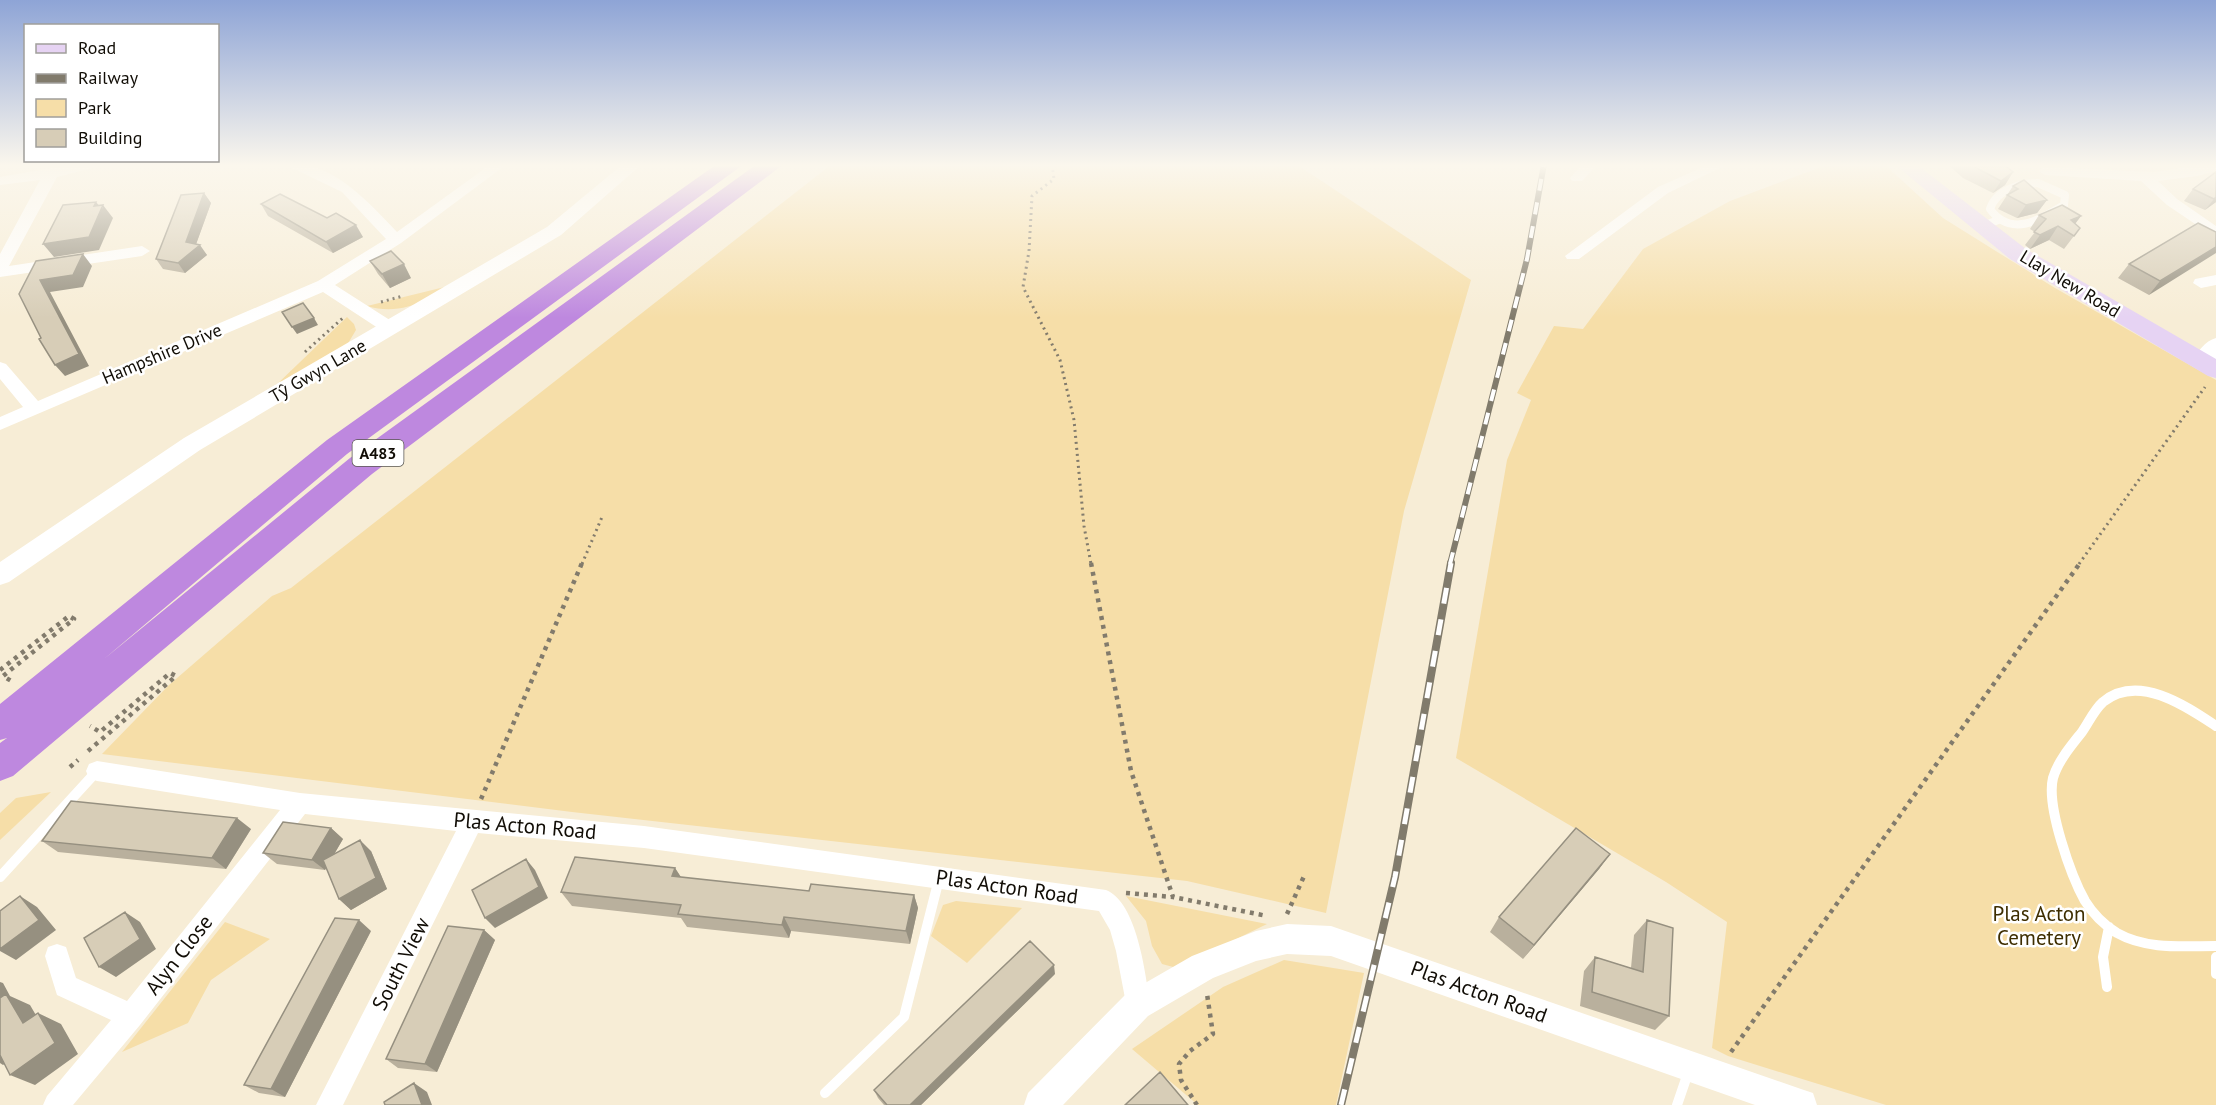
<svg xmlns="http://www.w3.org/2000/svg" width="2216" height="1105" viewBox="0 0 2216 1105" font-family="'PT Sans',sans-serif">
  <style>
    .green { fill: #f6dea8 }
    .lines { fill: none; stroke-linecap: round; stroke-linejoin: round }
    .path-far1 { stroke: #827b6c; stroke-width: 3; stroke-dasharray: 2 4; stroke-linecap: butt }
    .path { stroke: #827b6c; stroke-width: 4.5; stroke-dasharray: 4 5; stroke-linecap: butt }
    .service-far1 { stroke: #fff; stroke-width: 8 }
    .service { stroke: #fff; stroke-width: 10 }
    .minor { fill: #fff; fill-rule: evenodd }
    .tertiary { fill: #fff; fill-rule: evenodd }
    .secondary { fill: #e6d3f3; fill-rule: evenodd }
    .trunk { fill: #be88df; fill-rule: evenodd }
    .rail-far1-casing { stroke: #817b6c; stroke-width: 6 }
    .rail-casing { stroke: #817b6c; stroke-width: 8 }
    .rail-far1 { stroke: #fff; stroke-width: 4; stroke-dasharray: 12; stroke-linecap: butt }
    .rail { stroke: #fff; stroke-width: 5; stroke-dasharray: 16; stroke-linecap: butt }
    .wall { fill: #b9b09d }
    .shaded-wall { fill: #969080 }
    .building { fill: #d7cdb7; stroke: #969080; stroke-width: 1.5 }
    .labels { text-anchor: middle; stroke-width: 5; stroke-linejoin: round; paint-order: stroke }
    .shield { fill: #fff; stroke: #585651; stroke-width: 1.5 }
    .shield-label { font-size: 16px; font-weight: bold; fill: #110d06 }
    .street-label { font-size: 18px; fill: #110d06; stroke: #fff }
    .near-street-label { font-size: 21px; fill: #110d06; stroke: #fff }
    .near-park-label { font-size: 21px; fill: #3e2e01; stroke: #fff }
  </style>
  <rect width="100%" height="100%" fill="#f7edd6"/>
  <path class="green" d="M832 164H1296L1471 280 1404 511 1326 913 1187 881 572 812 102 754 169 685 272 596 291 588Z
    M1829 164H1884L1943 218 2055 288 2216 380V1105H1886L1728 1056 1712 1048 1727 922 1666 882 1456 758 1507 460 1531 400 1517 393 1554 326 1583 329 1643 249 1730 201Z
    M465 282C432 297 404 317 367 306Z
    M347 317 354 324 356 330 347 345 274 387Z
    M51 792 0 840V813L16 798Z
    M1126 896 1267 924 1177 968 1162 964 1152 946 1146 921Z
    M956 901 1022 908 967 963 931 936 943 905Z
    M225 922 270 939 211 980 188 1023 122 1052Z
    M1284 960 1364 973 1336 1105H1198L1132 1049 1223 987Z"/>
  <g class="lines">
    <path class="path-far1" d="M1052 164 1054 179 1032 196 1029 251 1023 287 1060 360 1074 420 1084 526 1091 564
      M381 302 403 296
      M305 352 344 317
      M582 564 602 517
      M2079 564 2205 387"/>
    <path class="path" d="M1091 563 1131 771 1173 897 1267 916
      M0 670 69 616 74 619 3 676 13 682
      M88 751 176 676 170 673 100 732 90 726
      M70 767 78 760
      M481 799 582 563
      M1126 893 1173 897
      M1287 914 1305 874
      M1731 1052 2080 563
      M1197 1105 1181 1080 1179 1064 1190 1051 1213 1034 1207 994"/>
    <path class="service-far1" d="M2038 183 2065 195 2064 205C2040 220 2011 238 1990 209 1996 190 2020 183 2038 183Z
      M1981 227 1998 220"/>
    <path class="service" d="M2216 726C2186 706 2138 673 2103 702 2094 710 2089 722 2082 732 2071 746 2058 761 2053 778 2046 806 2071 876 2085 901 2093 914 2104 925 2117 933 2147 950 2184 946 2216 946
      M0 877 97 771
      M2216 957V974
      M2107 987 2103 957 2109 927
      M825 1093 904 1017 939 879
      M1677 1105 1689 1070"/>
    <path class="minor" d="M75 164H98L96 167 57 177 9 266 142 246 150 251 142 256 0 277V254L40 180 0 185V177Z
      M284 164C331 159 367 201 397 232L491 164H507L401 243 335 285 396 324 398 328 396 332H384L323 292 0 430V417L23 407 0 379V362L6 364 38 401 318 281 386 239 342 192Z
      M1583 164H1598L1582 181H1572L1570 178Z
      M1710 164H1728L1668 193 1579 259H1567L1565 256 1658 187Z
      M2209 164H2216V171L2197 176 2158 181 2177 199 2216 226V238L2167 205 2141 181 2045 175 2038 171 2045 167 2154 172Z
      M2216 275V285L2201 288 2193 283 2195 279Z
      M97 761 300 793 644 826 1106 890C1137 902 1146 975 1150 1005L1146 1014 1137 1018 1128 1014 1116 951 1110 930 1099 911 644 848 478 833 343 1105H316L456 831 305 814 140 1025 73 1105H43L47 1096 111 1020 57 995 45 956 48 947 57 944 66 947 76 978 127 1001 280 810 97 781 89 778 86 771 89 764Z"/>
    <path class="tertiary" d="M623 164H642L561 235 200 450 9 582 0 585V562L184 438 547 227Z
      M2216 338V359L2209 367H2195L2192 362C2197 352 2205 341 2216 338Z
      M1287 924 1331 926 1801 1089 1813 1093 1817 1105H1755L1331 956 1287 954 1256 961 1213 978 1148 1016 1063 1105H1024L1028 1093 1126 994 1192 956 1256 931Z"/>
    <path class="secondary" d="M1894 164H1916L2026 249 2216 359V378L2208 376 2010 259Z"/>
    <path class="trunk" d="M717 164H744L347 454 104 659 350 458 757 164H784L372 474 13 776 0 781V743L7 738 0 740V704L327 440Z"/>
    <defs>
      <path id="rail-far1" d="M1450 564 1527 259 1544 164"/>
      <path id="rail" d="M1341 1105 1395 877 1451 563"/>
    </defs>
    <use href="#rail-far1" class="rail-far1-casing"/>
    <use href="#rail" class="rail-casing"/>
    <use href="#rail-far1" class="rail-far1"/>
    <use href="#rail" class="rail"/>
  </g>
  <path class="wall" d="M1947 164H2003L2013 172 2005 185 1993 193 1963 178Z
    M2216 172V202L2205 210 2184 201 2193 189Z
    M2013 186 2047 200 2037 213 2017 218 1998 209Z
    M204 193 211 203 196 244 207 255 185 273 163 269 156 259Z
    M261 204 363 237 333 253 268 216Z
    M2039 215 2081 216 2075 224 2080 228 2064 249 2049 240 2030 249 2025 245 2035 232 2030 229Z
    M2216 232 2149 295 2118 278 2129 264Z
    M370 261 411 278 390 288 378 274Z
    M331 828 343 839 334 854 371 851 387 889 351 910 339 899 326 868 325 870 277 864 263 853Z
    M251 829 226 869 58 852 42 841Z
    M1610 854 1599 869 1523 959 1490 932 1499 917Z
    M675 868 681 877 809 891 914 895 918 908 910 944 791 931 789 938 687 927 681 918 572 906 561 892Z
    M1647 920 1669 1016 1655 1030 1580 1006 1584 971 1595 957 1631 968 1634 935Z
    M484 930 495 940 437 1072 398 1068 386 1059Z
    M371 931 285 1097 259 1093 244 1085Z
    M1055 974 921 1105H884L878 1098 874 1090Z"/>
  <path class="shaded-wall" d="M2013 172 2005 185 1993 193 2001 181Z
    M204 193 211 203 194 250 200 245 207 255 185 273 178 263Z
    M2216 197V202L2205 210 2214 199Z
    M2047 200 2037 213 2017 218 2026 205Z
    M96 202 102 209 103 205 113 218 99 250 54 257 43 244 94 206Z
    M2081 216 2071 229V220Z
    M356 225 363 237 333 253 326 242Z
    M2058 226 2049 240 2030 249 2040 235Z
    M2216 247V253L2149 295 2160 281Z
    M83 254 92 266 83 287 50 292 89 366 65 376 55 365 40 280Z
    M404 264 411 278 390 288 382 274Z
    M314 318 318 325 297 334 292 327Z
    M237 818 251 829 226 869 212 858Z
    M331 828 343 839 325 870 312 860Z
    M360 840 371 851 387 889 351 910 339 899Z
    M1610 854 1599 869 1523 959 1534 945Z
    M526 859 535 870 548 898 495 928 485 918Z
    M675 868 684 882 672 876Z
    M914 895 918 908 910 944 906 931Z
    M20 896 37 907 56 930 16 960 0 951V949Z
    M125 912 140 922 156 949 116 977 99 967Z
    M784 917 791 931 789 938 782 925Z
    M359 920 371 931 285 1097 271 1089Z
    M484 930 495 940 437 1072 425 1064Z
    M1054 965 1055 974 921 1105H910Z
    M0 982 3 983 10 996 30 1005 47 1034 23 1023 0 1003Z
    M38 1013 61 1024 78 1054 35 1085 10 1075Z
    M0 1046 18 1054 3 1065 0 1063Z
    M414 1083 427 1092 432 1105H422Z"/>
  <path class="building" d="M1969 164H2003L2013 172 2001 181Z
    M2216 172V197L2214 199 2193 189Z
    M2024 180 2047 200 2026 205 2007 195 2018 189 2013 186Z
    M204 193 186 242 200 245 178 263 156 259 181 195Z
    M280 194 327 218 336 213 356 225 326 242 261 204Z
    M96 202 94 206 103 205 89 237 43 244 63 205Z
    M2062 205 2081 216 2071 220 2080 228 2074 236 2058 226 2040 235 2034 232 2046 219 2039 215Z
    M2198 223 2216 232V247L2160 281 2129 264Z
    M391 251 404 264 382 274 370 261Z
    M83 254 73 275 40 280 79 354 55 365 39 339 41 338 19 294 36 261Z
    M303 303 314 318 292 327 282 312Z
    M71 801 237 818 212 858 42 841Z
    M283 822 331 828 312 860 263 853Z
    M1576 828 1610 854 1534 945 1499 917Z
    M360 840 376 878 339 899 323 860Z
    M575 857 675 868 672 876 809 891 811 884 914 895 906 931 784 917 782 925 678 914 681 905 561 892Z
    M526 859 539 887 485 918 472 890Z
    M20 896 39 920 0 949V911Z
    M125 912 140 939 99 967 84 938Z
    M335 918 359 920 271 1089 244 1085Z
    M1647 920 1673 928 1669 1016 1592 992 1595 957 1643 972Z
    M448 926 484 930 425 1064 386 1059Z
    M1030 941 1054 965 910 1105H887L874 1090Z
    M6 994 23 1023 38 1013 55 1043 10 1075 0 1055V998Z
    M1160 1072 1188 1105H1125Z
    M414 1083 422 1105H385L384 1102Z"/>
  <linearGradient id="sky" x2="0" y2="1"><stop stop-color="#8ea4d6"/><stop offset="0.52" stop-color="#fbf7ed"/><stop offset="1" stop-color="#fbf7ed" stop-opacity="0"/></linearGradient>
  <rect width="2216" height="318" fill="url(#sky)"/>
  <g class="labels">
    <rect class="shield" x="352.5" y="440" width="51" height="26" rx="4.5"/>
    <g class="shield-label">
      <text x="378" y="459">A483</text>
    </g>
    <g class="street-label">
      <text transform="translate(2070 284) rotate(31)" y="6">Llay New Road</text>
      <text transform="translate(162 354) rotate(-23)" y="6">Hampshire Drive</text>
      <text transform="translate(318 371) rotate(-30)" y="6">Tŷ Gwyn Lane</text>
    </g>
    <g class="near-street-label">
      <text transform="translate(525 826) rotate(5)" y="7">Plas Acton Road</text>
      <text transform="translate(1007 887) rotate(8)" y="7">Plas Acton Road</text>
      <text transform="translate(179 955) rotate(-52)" y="7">Alyn Close</text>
      <text transform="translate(401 964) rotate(-63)" y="7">South View</text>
      <text transform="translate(1479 992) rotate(20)" y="7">Plas Acton Road</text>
    </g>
    <g class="near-park-label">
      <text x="2039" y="921">Plas Acton<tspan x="2039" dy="24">Cemetery</tspan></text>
    </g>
  </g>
  <rect x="24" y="24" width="195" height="138" fill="#ffffff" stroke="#a09e9b" stroke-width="1.5"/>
  <rect x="36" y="44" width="30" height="9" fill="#e6d3f3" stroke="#a09e9b" stroke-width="1.5"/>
  <text x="78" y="54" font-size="18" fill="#110d06">Road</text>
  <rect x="36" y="74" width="30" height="9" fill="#817b6c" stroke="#a09e9b" stroke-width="1.5"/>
  <text x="78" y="84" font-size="18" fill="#110d06">Railway</text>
  <rect x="36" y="99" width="30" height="18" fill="#f6dea8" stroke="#a09e9b" stroke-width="1.5"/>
  <text x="78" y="114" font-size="18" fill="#110d06">Park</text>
  <rect x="36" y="129" width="30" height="18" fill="#d7cdb7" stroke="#a09e9b" stroke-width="1.5"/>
  <text x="78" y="144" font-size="18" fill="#110d06">Building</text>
</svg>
